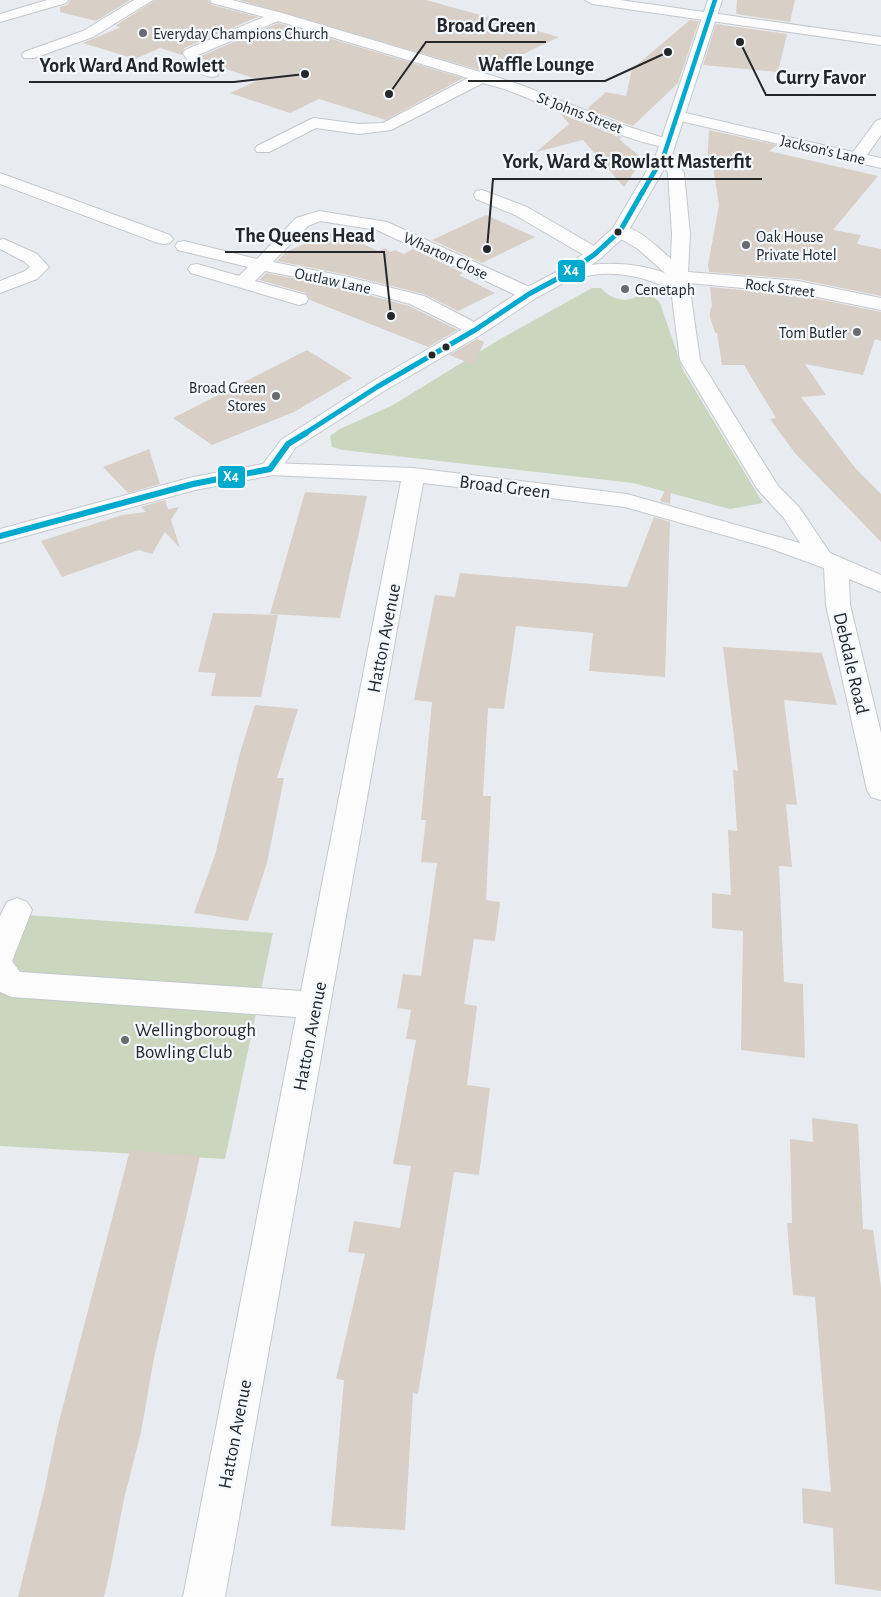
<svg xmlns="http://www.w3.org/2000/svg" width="881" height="1597" viewBox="0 0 881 1597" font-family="'Alegreya Sans',sans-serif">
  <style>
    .green { fill: #cad6be }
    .building { fill: #d8cfc7 }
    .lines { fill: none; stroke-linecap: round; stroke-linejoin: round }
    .minor-casing { stroke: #c4c8cc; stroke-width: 2 }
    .major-casing { stroke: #c4c8cc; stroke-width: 2 }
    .minor { fill: #fcfcfd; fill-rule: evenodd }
    .major { fill: #fcfcfd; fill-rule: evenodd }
    .bus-1-far2-casing { stroke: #f4f9fe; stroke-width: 6 }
    .bus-1-far1-casing { stroke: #f4f9fe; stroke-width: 8 }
    .bus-1-casing { stroke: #f4f9fe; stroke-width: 9 }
    .bus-1-far2 { stroke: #00a9ce; stroke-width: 4.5 }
    .bus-1-far1 { stroke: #00a9ce; stroke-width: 5 }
    .bus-1 { stroke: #00a9ce; stroke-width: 6 }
    .poi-dot { fill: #696b70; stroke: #f4f9fe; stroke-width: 2 }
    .bus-dot { fill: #24262a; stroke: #f4f9fe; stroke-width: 2 }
    .labels { text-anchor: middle; stroke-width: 4.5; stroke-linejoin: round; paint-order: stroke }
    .far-poi-label { font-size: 16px; fill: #24262a; stroke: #f4f9fe; text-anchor: start }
    .far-street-label { font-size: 16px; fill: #24262a; stroke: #f4f9fe }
    .street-label { font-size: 19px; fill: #24262a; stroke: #f4f9fe }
    .poi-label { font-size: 19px; fill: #24262a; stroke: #f4f9fe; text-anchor: start }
    .leader { fill: none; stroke: #24262a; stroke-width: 2 }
    .callout-dot { fill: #24262a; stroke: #f4f9fe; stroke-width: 2 }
    .callout-label { font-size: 20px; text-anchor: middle; font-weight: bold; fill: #24262a; stroke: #f4f9fe; stroke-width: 4.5; stroke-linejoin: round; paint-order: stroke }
    .line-badge { stroke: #f4f9fe; stroke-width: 2 }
    .badge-label { font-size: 14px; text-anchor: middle; font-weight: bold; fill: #fff }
  </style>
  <rect width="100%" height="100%" fill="#e8ecf1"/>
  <path class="green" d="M592 288H601C611 300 628 304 641 294L655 298 660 303 683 370 763 503 730 509 633 483 343 450 332 447 330 436 340 429 393 405 502 338Z
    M0 913 273 933 225 1159 0 1146Z"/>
  <path class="building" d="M70 0H130L96 21 60 12V7L67 5Z
    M155 0H208L212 5 258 17 184 48 182 55 160 48 135 59 83 43 121 27 115 26Z
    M239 0H426L559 37 494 68 484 67 479 70Z
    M737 0H795L790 22 736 14Z
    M690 20 699 21 678 83 633 126 587 109 606 92 626 96 632 69Z
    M278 23 463 78 386 120 319 99 290 113 230 93 259 80 205 62 201 56Z
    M716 24 787 34 778 72 703 65Z
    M561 114 612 134 617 137V135L622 137 619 139 643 159 624 187 583 140 536 152 569 124Z
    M709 130 777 145 769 151 878 176 833 230 861 235 857 244 881 249V296L798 279 709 272 708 265 719 205 713 167 707 166Z
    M486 215 535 237 482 263 432 240Z
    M335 231 378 251 385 248 390 252 395 250 404 254 413 249 463 273 459 275 495 293 458 311 424 294 348 275 277 261 286 252Z
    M266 273 347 289 409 306 458 330 428 347 310 300 306 293 259 280Z
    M710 287 798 295 881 312V341L875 339 863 375 805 364 826 395 801 397 856 469 881 494V542L794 452 770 419 776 418 744 365H722L717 333H715L710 317V310L712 306Z
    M477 339 484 342 474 365 449 355Z
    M307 350 352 378 294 412 212 445 173 418Z
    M149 449 160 484 128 493 103 467Z
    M666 488 671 489 670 504 660 501Z
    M305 492 367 496 340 618 270 614Z
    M165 500 168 509 179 507 171 520 180 548 165 532 152 554 139 550 62 577 41 541 122 515 146 512 141 507Z
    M654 517 670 522 665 677 589 671 593 633 516 626 504 709 488 708 483 796H491L486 900 500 902 495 941 474 939 464 1004 477 1006 467 1085 490 1088 479 1175 454 1172 418 1394 413 1393 405 1530 331 1526 344 1380 336 1379 365 1254 348 1252 354 1221 400 1228 411 1166 393 1164 416 1040 406 1039 411 1010 397 1008 403 974 421 976 437 863 421 862 426 820H421L432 702 414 700 435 595 455 597 460 573 627 587Z
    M213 613 278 615 261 697 211 696 216 673 198 672Z
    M723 647 822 653 837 705 784 700 797 805 786 804 792 867 779 866 784 982 803 984 805 1058 741 1050 743 931 712 928V893L731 895 728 830 737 831 733 770 738 771Z
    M255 705 298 709 277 778H284L267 863 248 921 194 913 215 855 240 753Z
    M812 1118 858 1124 863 1229 873 1230 881 1287V1591L835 1584 833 1528 803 1523 802 1488 831 1492 815 1297 793 1295 787 1223H792L790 1139 813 1142Z
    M130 1150 200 1156 154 1358 141 1432 124 1499 110 1571 104 1597H18L44 1492 58 1425Z"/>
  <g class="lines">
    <defs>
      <path id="minor" d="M47 0H68L66 3 0 22V14Z
        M134 0H153L93 37 34 58H24L22 55 24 52 83 31Z
        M210 0H232L282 13 487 74 521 85 620 124 673 141 675 144 673 147C652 152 539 102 512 92 503 88 492 86 483 83L391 130 359 134 316 128 269 152H257L255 149 257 146 309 120 314 118 359 124 383 123 468 78 278 21 198 55 203 63 219 73 217 76C201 80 190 65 183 53L185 50 264 17 212 3Z
        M585 0H620L881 37V45L592 4Z
        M677 111 853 152 876 121 881 119V135L867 155 881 158V168L672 119 669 116 672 113Z
        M664 150 670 152 684 173 690 234 688 272 798 281 881 298V310L798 293 689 283 700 360 778 486 799 507 830 553 881 575V592L849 579 850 605 881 733V800L871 797 867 790 826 605 824 568 769 548 625 507 423 483 225 1597H183L296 1017 12 997 0 992V916L7 902 17 898 27 902 32 910 12 961 20 972 301 991 401 481 270 475 262 474 259 469 262 464 270 463 413 468 627 494 800 543 783 517 758 490 680 360 671 289C648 279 626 272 600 274 587 275 574 280 562 277L559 273 562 269 568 268C602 262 632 261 665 273L638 249 614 235 611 231 614 227C634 222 657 247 671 259L672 234 668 173 656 155 658 152Z
        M0 173 170 235 173 239 170 243 164 244 158 243 0 184Z
        M482 190 527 207 601 250 604 254 601 258 595 259 589 258 515 215 476 199 474 195 476 191Z
        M319 211 387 222 536 290 538 294 536 298 529 300 522 298 377 230 320 221 308 226 273 262 348 277 424 296 482 326 485 330 482 334 475 336 410 304 347 287 265 271 255 281 306 295 308 299 306 303 299 305 191 273 188 269 191 265 197 264 239 276 248 267 178 250 175 246 178 242 184 241 257 259 296 218Z
        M4 239 37 254 49 267 37 279 0 293V281L25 271 30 267 25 262 0 249V240Z"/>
      <path id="major" d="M708 0H722L672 155 626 235 601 258 574 277 536 298 482 334 384 391 295 448 278 474 195 490 0 543V529L193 477 263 464 281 440 370 383 468 326 522 290 562 269 589 250 613 228 656 155Z"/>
    </defs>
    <use href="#minor" class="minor-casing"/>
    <use href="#major" class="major-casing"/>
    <use href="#minor" class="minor"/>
    <use href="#major" class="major"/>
    <defs>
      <path id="bus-1-far2" d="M642 193 664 155 715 0"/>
      <path id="bus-1-far1" d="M304 434 377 387 475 330 529 294 568 273 595 254 620 231 643 191"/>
      <path id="bus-1" d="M0 536 193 484 270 469 288 444 306 433"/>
    </defs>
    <use href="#bus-1-far2" class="bus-1-far2-casing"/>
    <use href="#bus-1-far1" class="bus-1-far1-casing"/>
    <use href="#bus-1" class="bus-1-casing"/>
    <use href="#bus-1-far2" class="bus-1-far2"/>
    <use href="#bus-1-far1" class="bus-1-far1"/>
    <use href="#bus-1" class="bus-1"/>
  </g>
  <g class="poi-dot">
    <circle cx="143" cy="33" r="5"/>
    <circle cx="746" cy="245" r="5"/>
    <circle cx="625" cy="289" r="5"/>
    <circle cx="857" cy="332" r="5"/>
    <circle cx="276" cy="396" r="5"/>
    <circle cx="125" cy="1040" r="5"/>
  </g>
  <g class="bus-dot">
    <circle cx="618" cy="232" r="4.5"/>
    <circle cx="446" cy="347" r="4.5"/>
    <circle cx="432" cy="355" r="4.5"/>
  </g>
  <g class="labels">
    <g class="far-poi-label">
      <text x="153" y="39">Everyday Champions Church</text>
      <text x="756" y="242">Oak House<tspan x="756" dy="18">Private Hotel</tspan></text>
      <text x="635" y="295">Cenetaph</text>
      <text x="847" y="338" text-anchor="end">Tom Butler</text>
      <text x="266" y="393" text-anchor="end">Broad Green<tspan x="266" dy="18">Stores</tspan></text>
    </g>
    <g class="far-street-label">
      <text transform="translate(580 112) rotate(21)" y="6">St Johns Street</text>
      <text transform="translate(823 149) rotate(13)" y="6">Jackson's Lane</text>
      <text transform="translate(446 255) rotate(25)" y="6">Wharton Close</text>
      <text transform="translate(333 280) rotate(12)" y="6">Outlaw Lane</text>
      <text transform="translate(780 287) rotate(7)" y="6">Rock Street</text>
    </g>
    <g class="street-label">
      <text transform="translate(505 486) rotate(7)" y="7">Broad Green</text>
      <text transform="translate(383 638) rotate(-79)" y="7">Hatton Avenue</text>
      <text transform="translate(852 663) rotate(77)" y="7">Debdale Road</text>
      <text transform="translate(309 1036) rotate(-79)" y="7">Hatton Avenue</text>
      <text transform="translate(234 1434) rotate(-79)" y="7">Hatton Avenue</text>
    </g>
    <g class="poi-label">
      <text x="135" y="1036">Wellingborough<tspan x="135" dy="22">Bowling Club</tspan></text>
    </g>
  </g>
  <path class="leader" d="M389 94L426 42H546M668 52L605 81H468M305 74L234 82H29M740 42L766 95H876M487 249L493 179H762M391 316L384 252H225"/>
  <g class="callout-dot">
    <circle cx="389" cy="94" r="5"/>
    <circle cx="668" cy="52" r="5"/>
    <circle cx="305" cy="74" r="5"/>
    <circle cx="740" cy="42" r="5"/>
    <circle cx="487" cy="249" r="5"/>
    <circle cx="391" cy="316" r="5"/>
  </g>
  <g class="callout-label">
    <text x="486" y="32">Broad Green</text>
    <text x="536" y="71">Waffle Lounge</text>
    <text x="132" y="72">York Ward And Rowlett</text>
    <text x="821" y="84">Curry Favor</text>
    <text x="627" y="168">York, Ward &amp; Rowlatt Masterfit</text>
    <text x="305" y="242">The Queens Head</text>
  </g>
  <g class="line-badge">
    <rect x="557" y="259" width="29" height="24" rx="5" fill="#00a9ce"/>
    <rect x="217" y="465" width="29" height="24" rx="5" fill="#00a9ce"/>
  </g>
  <g class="badge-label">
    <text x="571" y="275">X4</text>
    <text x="231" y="481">X4</text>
  </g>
</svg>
